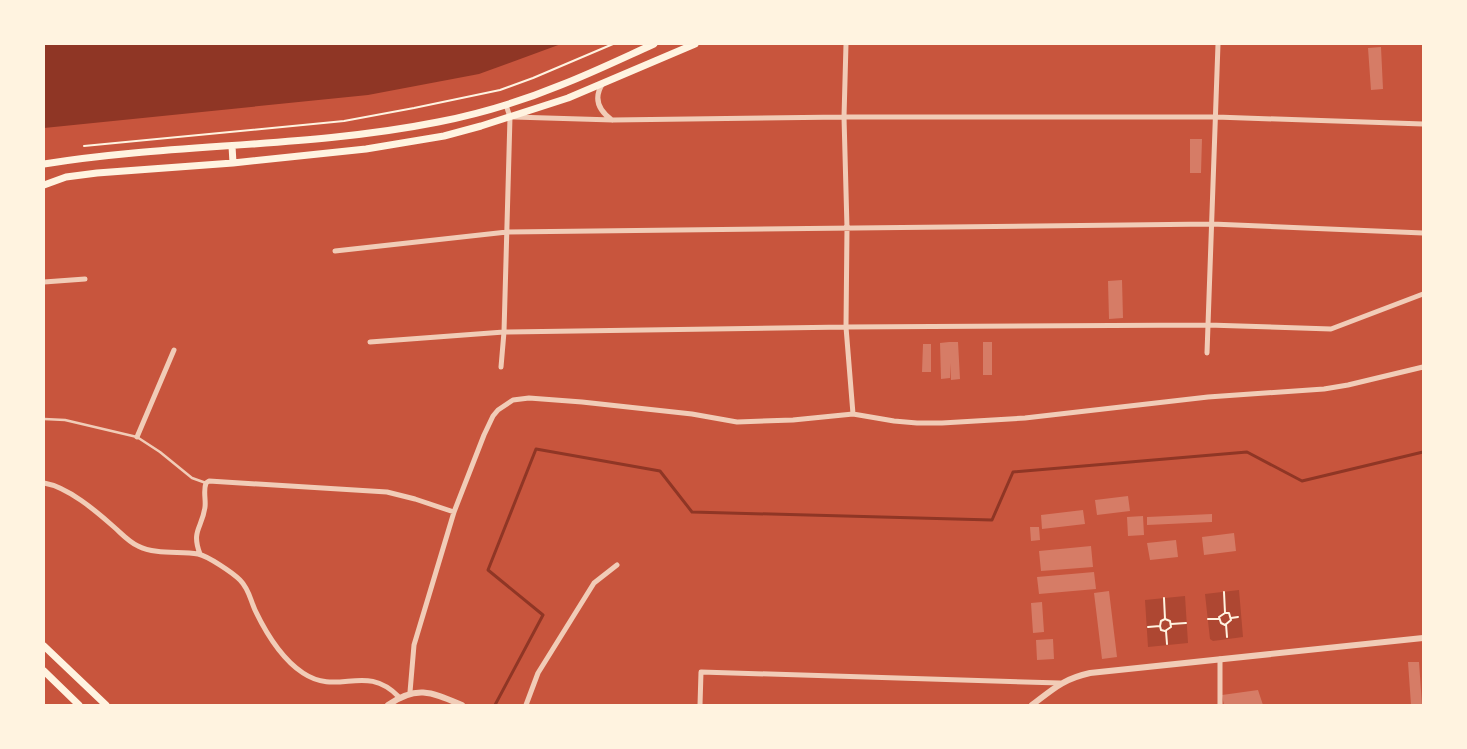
<svg xmlns="http://www.w3.org/2000/svg" width="1467" height="749" viewBox="0 0 1467 749" font-family="Manrope,sans-serif">
  <style>
    .green { fill: #ae4732 }
    .water { fill: #8f3625 }
    .lines { fill: none; stroke-linecap: round; stroke-linejoin: round }
    .stream { stroke: #8f3625; stroke-width: 3 }
    .building { fill: #d67c66 }
    .path { stroke: #fff3e0; stroke-width: 2 }
    .service { stroke: #f1ccb7; stroke-width: 2.5 }
    .minor { stroke: #f1ccb7; stroke-width: 5 }
    .tertiary { stroke: #f1ccb7; stroke-width: 6 }
    .secondary { stroke: #fff3e0; stroke-width: 7 }
  </style>
  <rect width="100%" height="100%" fill="#c8553d"/>
  <path class="green" d="M1239 590 1243 637 1213 641 1210 639 1205 594Z
    M1185 596 1188 643 1148 647 1145 600Z"/>
  <path class="water" d="M44 44H561L479 74 368 95 44 128Z"/>
  <g class="lines">
    <path class="stream" d="M495 705 543 615 488 570 536 449 660 471 692 512 992 520 1013 472 1247 452 1302 481 1423 452"/>
  </g>
  <path class="building" d="M1381 47 1383 89 1371 90 1368 48Z
    M1190 139H1202L1201 173H1190Z
    M1122 280 1123 318 1109 319 1108 281Z
    M949 342H958L960 379 951 380 950 363V378L941 379 940 343Z
    M983 342H992V375H983Z
    M923 344H931V372H922Z
    M1128 496 1130 511 1097 515 1095 500Z
    M1083 510 1085 524 1042 529 1041 515Z
    M1212 514V522L1147 525V517Z
    M1143 516 1144 535 1128 536 1127 517Z
    M1030 527H1039L1040 540 1031 541Z
    M1234 533 1236 551 1204 555 1202 537Z
    M1176 540 1178 557 1150 560 1147 543Z
    M1091 546 1093 567 1041 571 1039 551Z
    M1094 572 1096 589 1039 594 1037 577Z
    M1109 591 1117 657 1102 659 1094 593Z
    M1042 602 1044 632 1033 633 1031 603Z
    M1053 639 1054 659 1037 660 1036 640Z
    M1408 662H1419L1422 705H1411Z
    M1258 690 1263 705H1224L1222 695Z"/>
  <g class="lines">
    <path class="path" d="M84 146 344 121 414 108 500 90 533 78 613 44
      M1224 592 1225 613H1229L1231 620 1225 625 1221 623 1219 617 1225 613
      M1164 598 1165 619 1170 621 1171 627 1165 631 1161 630 1160 626 1161 621 1165 619
      M1231 618 1238 617
      M1208 619H1219
      M1171 624 1186 623
      M1226 624 1227 637
      M1148 627 1160 626
      M1166 631 1167 644"/>
    <path class="service" d="M44 419 65 420 137 437 160 452 192 478 206 483"/>
    <path class="minor" d="M846 44 844 117 847 228 846 327 853 414
      M603 83C593 98 598 110 612 120
      M514 117 613 120 844 117H1216L1423 124
      M335 251 507 232 1212 224 1423 233
      M44 282 85 279
      M370 342 504 332 846 327 1208 325 1331 329 1423 294
      M1207 353 1218 44
      M501 367 504 332 510 117 506 105
      M137 437 174 350
      M44 483C68 487 96 511 114 527 122 534 129 542 138 546 156 555 179 551 198 554 208 556 233 573 240 580 249 589 250 599 255 610 266 633 282 659 303 673 339 697 365 662 399 697
      M200 554C191 530 202 529 205 507 206 499 203 491 206 483L209 481 387 492 415 499 454 512
      M1220 659V705
      M410 692 414 645 454 512 484 435 493 416 498 410 513 400 529 398 582 402 692 414 737 422 793 420 853 414 894 421 917 423H942L1025 418 1208 397 1324 389 1348 385 1423 367
      M526 705 538 673 594 583 617 565
      M700 705 701 672 1060 683"/>
    <path class="tertiary" d="M388 705C417 685 431 692 462 705
      M1032 705C1053 689 1063 679 1090 673L1423 638"/>
    <path class="secondary" d="M232 146 233 163
      M44 164C174 143 308 148 438 122 479 114 522 101 561 85 592 73 623 58 654 44
      M44 185 66 177 97 173 233 163 366 149 444 136 481 126 568 98 695 44
      M44 646 106 705
      M44 671 79 705"/>
  </g>
  <rect width="1467" height="749" fill="none" stroke="#fff3e0" stroke-width="90"/>
</svg>
